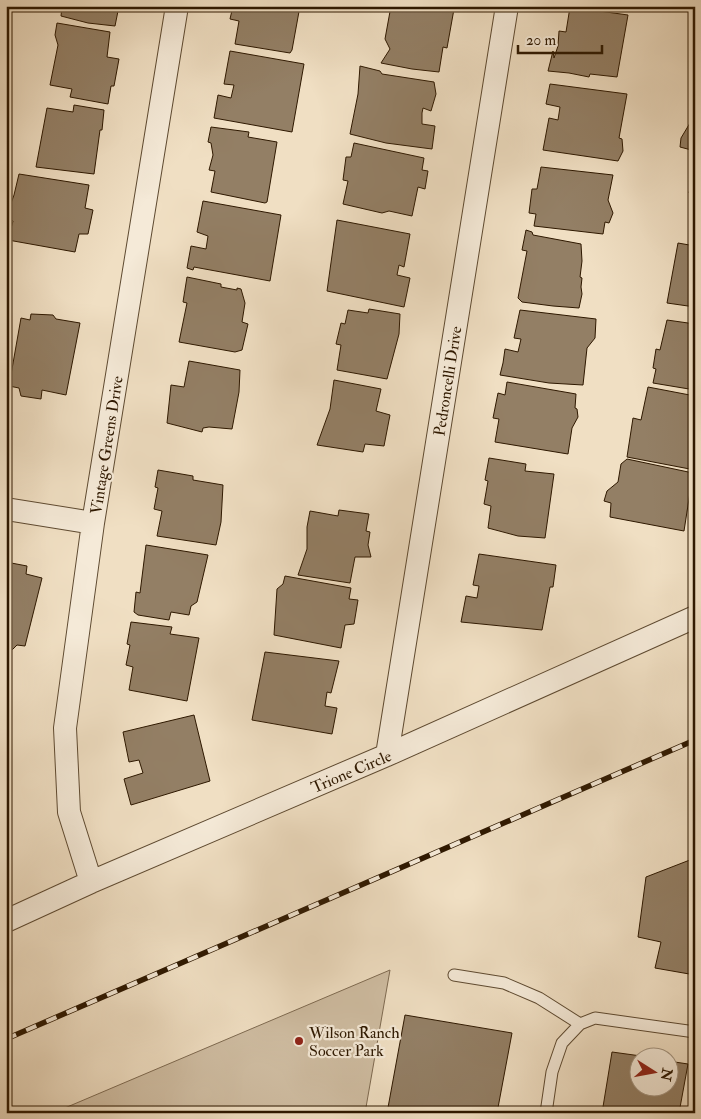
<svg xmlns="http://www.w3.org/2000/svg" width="701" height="1119" viewBox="0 0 701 1119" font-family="'IM FELL Double Pica',serif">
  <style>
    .green { fill: #cfbda2; stroke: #7e6a51 }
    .building { fill: #937f65; stroke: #2e1800 }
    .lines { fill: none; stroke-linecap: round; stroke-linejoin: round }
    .lane-casing { stroke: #5e4a31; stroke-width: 13 }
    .street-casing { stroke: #5e4a31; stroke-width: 24 }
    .lane { stroke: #f5ead8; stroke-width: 11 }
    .street { stroke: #f5ead8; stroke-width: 22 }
    .rail-casing { stroke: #2e1800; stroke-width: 5.5 }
    .rail { stroke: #f5ead8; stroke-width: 4; stroke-dasharray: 11; stroke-linecap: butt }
    .poi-dot { fill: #8f2418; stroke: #f5ead8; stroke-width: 2 }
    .labels { text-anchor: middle; stroke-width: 4.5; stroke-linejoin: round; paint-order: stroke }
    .street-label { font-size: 16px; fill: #2e1800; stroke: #f5ead8 }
    .poi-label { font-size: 16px; fill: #2e1800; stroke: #f5ead8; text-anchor: start }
  </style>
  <rect width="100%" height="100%" fill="#f0dfc3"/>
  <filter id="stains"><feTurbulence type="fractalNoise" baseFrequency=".004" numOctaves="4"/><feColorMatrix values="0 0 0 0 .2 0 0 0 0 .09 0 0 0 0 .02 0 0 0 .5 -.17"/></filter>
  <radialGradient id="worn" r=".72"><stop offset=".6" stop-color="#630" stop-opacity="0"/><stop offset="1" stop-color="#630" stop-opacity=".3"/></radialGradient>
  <path class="green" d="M390 970 365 1113H53Z"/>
  <path class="building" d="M62 6H119L115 26 88 23 61 16Z
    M233 6H300L292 50 290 53 235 44 239 21 230 19Z
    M391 6H442L454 9 447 48 443 47 439 72 412 69 381 63 390 49 385 39Z
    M570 7 628 15 617 77 590 74 589 77 569 73 548 71 553 51 554 58 558 46 559 31 566 32Z
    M57 23 110 32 107 57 119 59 114 86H111L108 104 70 97 72 89 50 85 58 45 55 35Z
    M230 51 304 64 292 132 214 118 218 95 231 98 234 85 224 84Z
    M360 66 380 71 382 74 434 82 436 94 431 111 423 108 422 113V124L435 126 432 149 386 143 350 134 358 94Z
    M550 84 627 94 619 138 622 139 623 151 618 161 543 150 549 118 558 120 560 107 546 104Z
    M695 96V151L680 147 681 138 690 123Z
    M74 105 104 110 102 130H100L94 174 36 167 47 108 73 112Z
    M211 127 249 132 248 137 277 142 267 202 265 203 211 192 215 171 209 170 213 155 211 143 208 142Z
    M354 143 424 158 422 170 428 171 425 189 418 187 412 216 389 211 382 213 343 204 348 181 343 180 346 157H351Z
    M695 163V194L689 193Z
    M541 167 613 175 608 200 613 213 609 223 605 222 603 234 534 226 536 214 529 213 532 189H537Z
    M19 174 89 185 85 208 93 210 88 234H79L75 252 8 240 13 221 6 217 14 195Z
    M203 201 281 215 270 281 194 267 193 270 187 268 191 246 206 249 208 236 197 232Z
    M337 220 410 234 404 267 399 265 397 275 410 278 404 307 327 291Z
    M526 230 532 232 533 235 581 244 582 261 580 277 582 278 581 287 582 294 579 308 553 306 522 302 518 298 527 251 522 250Z
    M678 243 695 246V307L667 303Z
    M187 277 221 284V287L237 290V288L241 289 245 303 242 322 248 324 242 350 235 352 179 342 187 303 183 302Z
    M369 309 400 314 399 334 387 379 337 370 341 345 336 344 341 323 345 324 348 310 368 313Z
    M520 310 596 319 595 338 587 348 583 385 549 383 500 375 503 363 505 349 518 352 521 339 514 338Z
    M31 314 53 315 56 319 80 323 66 395 42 390 41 399 21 396 19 388 9 386 21 318 30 320Z
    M667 320 695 324V390L653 383 656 369 653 368 656 349 660 350Z
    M189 361 240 370 239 392 232 429 209 427 203 428 202 432 167 423 171 385 184 387Z
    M334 380 381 389 376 411 390 415 384 446 365 444 363 452 317 445 330 409Z
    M507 382 576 394 575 408 577 409 578 417 572 428 568 454 495 442 499 419 493 418 498 393 505 395Z
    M648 387 695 396V470L627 457 633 418 641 420Z
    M489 458 526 464 525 471 554 474 545 538 518 536 488 528 491 506 484 504 488 481 485 480Z
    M627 459 693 473 684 531 610 517 611 503 604 501 607 491 618 482 621 464Z
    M158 470 193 476V480L223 485 221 522 216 545 157 536 162 511 154 509 158 488 155 487Z
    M339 510 369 514 366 531 370 532 368 545 371 557H355L350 583 298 575 307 549V527L310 511 338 516Z
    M146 545 208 555 197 602 191 606 189 615 171 612 169 620 138 615 134 612 136 592 140 593Z
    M479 554 556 565 553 587H550L542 630 461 622 466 596 477 598 479 586 473 585Z
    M6 562 27 566 26 574 42 578 25 646 17 645 11 651 6 650Z
    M285 576 351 588 349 599 358 600 354 624 345 625 341 648 274 635 277 589 283 584Z
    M131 622 172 627 170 634 199 638 187 701 129 690 133 667 126 665 130 645 127 644Z
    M265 652 339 661 331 693 327 692 325 706 337 708 332 734 252 720Z
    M194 715 210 781 131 805 124 779 143 773 139 760 129 762 123 732Z
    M695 858V975L655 968 661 942 638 937 646 877Z
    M405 1015 512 1033 497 1113H387Z
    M612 1052 641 1056H638V1086H668V1061L688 1064 679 1113H602Z"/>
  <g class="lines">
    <defs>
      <path id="lane" d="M454 975 504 983 539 998 580 1024
        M546 1113 552 1072 562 1043 580 1024 595 1018 695 1032"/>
      <path id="street" d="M6 509 93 523
        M387 755 507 6
        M91 882 69 812 65 728 93 523 177 6
        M6 921 91 882 387 755 695 617"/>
    </defs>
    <use href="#lane" class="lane-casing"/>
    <use href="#street" class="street-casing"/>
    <use href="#lane" class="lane"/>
    <use href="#street" class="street"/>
    <defs>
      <path id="rail" d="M6 1039 695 740"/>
    </defs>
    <use href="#rail" class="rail-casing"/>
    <use href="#rail" class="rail"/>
  </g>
  <circle class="poi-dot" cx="299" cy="1041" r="5"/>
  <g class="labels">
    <g class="street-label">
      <text transform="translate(447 381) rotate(-81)" y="6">Pedroncelli Drive</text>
      <text transform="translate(106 445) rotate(-81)" y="6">Vintage Greens Drive</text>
      <text transform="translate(351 771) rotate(-23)" y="6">Trione Circle</text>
    </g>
    <g class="poi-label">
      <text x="309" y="1038">Wilson Ranch<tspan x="309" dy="18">Soccer Park</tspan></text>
    </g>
  </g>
  <rect width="701" height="1119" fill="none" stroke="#f0dfc3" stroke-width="25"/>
  <rect x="8" y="8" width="686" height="1104" fill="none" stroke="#2e1800" stroke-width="2.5"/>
  <rect x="12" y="12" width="676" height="1094" fill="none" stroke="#2e1800"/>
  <g transform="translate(654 1072) rotate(101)"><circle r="24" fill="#f5ead8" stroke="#a59682"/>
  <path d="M0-4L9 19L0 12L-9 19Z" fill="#8f2418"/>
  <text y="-8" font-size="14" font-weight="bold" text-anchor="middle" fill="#2e1800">N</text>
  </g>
  <path d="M518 45v8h84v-8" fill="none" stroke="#2e1800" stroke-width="2.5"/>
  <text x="526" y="45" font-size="15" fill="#2e1800" stroke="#f5ead8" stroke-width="4" paint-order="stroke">20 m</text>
  <rect width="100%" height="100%" filter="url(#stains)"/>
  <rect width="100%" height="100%" fill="url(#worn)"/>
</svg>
